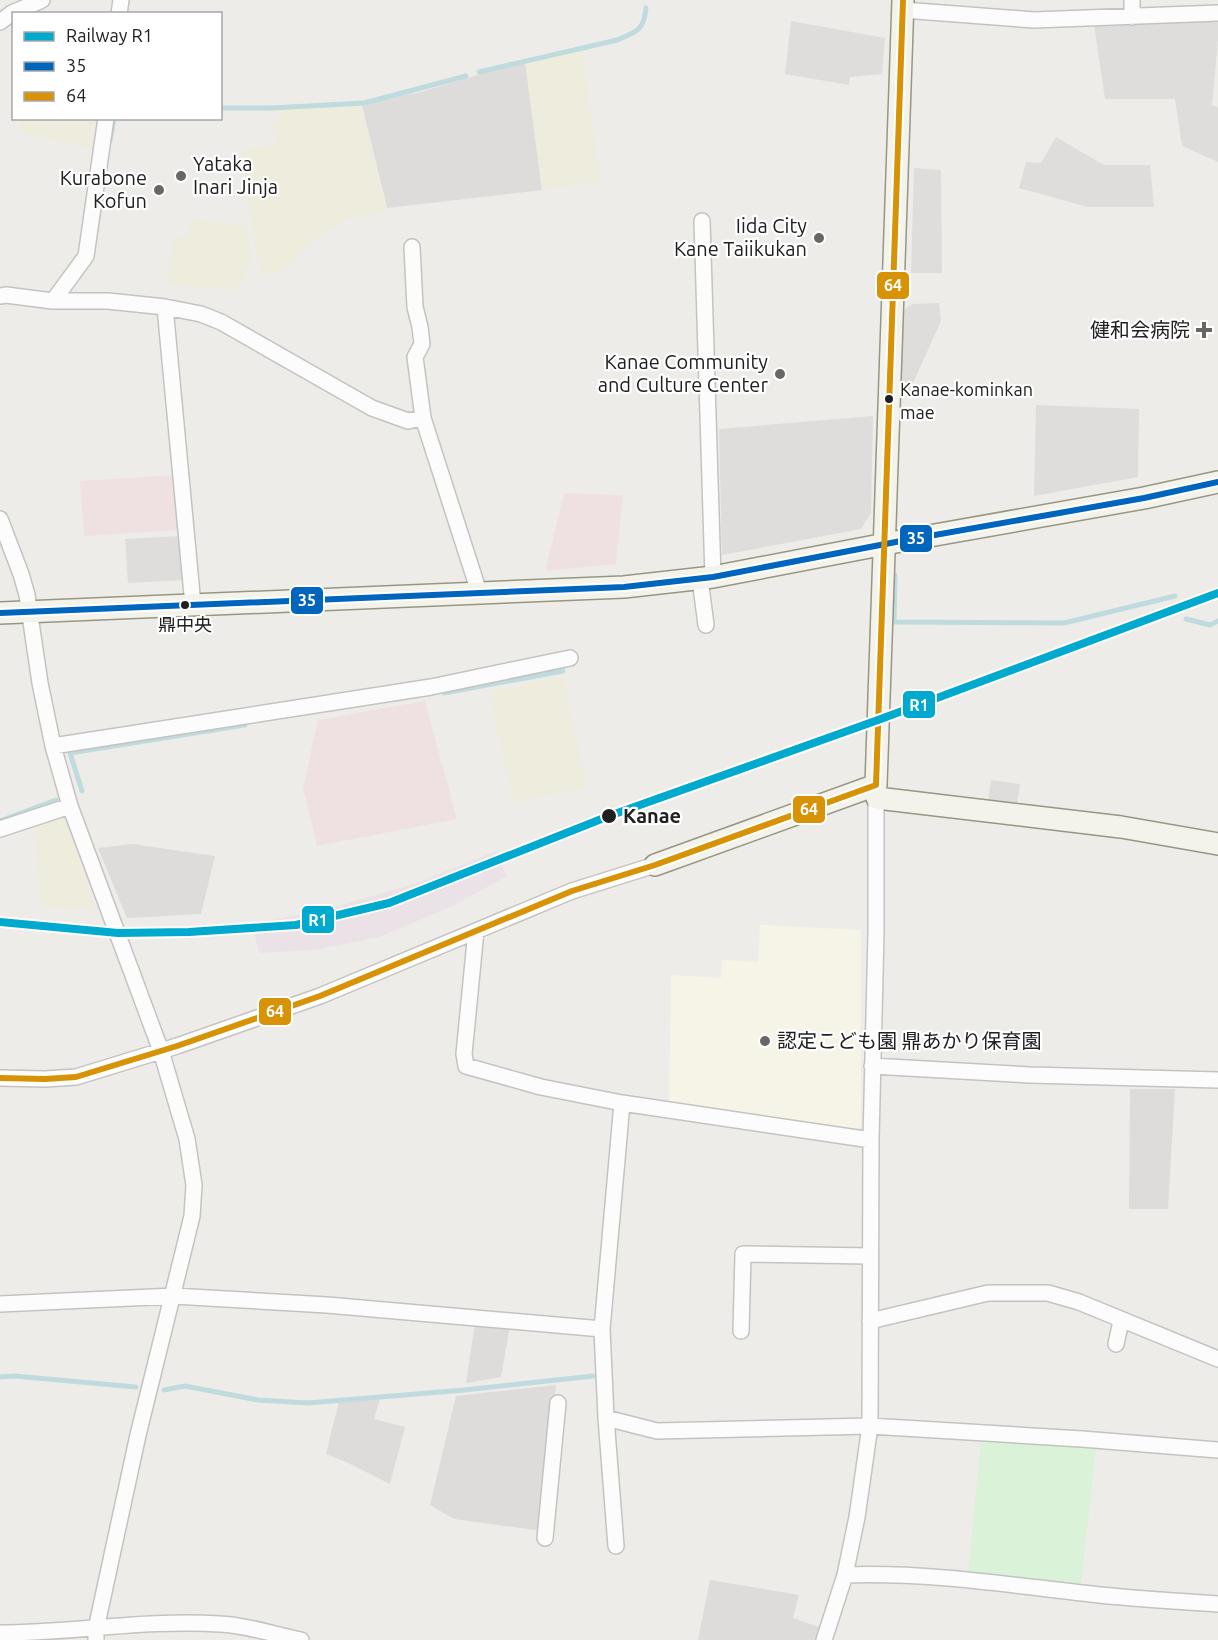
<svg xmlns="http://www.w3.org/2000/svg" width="1218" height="1640" viewBox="0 0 1218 1640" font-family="Ubuntu,'Noto Sans JP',sans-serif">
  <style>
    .residential { fill: #dddcda }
    .commercial { fill: #efe1e1 }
    .industrial { fill: #ebe2e8 }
    .education { fill: #f6f4e6 }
    .farmland { fill: #edecdd }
    .park { fill: #daf2d7 }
    .parking { fill: #dedddc }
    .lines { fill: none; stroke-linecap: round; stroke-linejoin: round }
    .stream { stroke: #bfdbde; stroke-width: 5 }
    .street-casing { stroke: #c4c3c1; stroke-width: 18 }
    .secondary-casing { stroke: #979682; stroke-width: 24 }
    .street { stroke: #fcfcfc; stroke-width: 15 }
    .secondary { stroke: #f3f3ec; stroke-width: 21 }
    .bus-1-casing { stroke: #fff; stroke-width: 10 }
    .bus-2-casing { stroke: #fff; stroke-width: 10 }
    .bus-1 { stroke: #0065bd; stroke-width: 6 }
    .bus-2 { stroke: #d79205; stroke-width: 6 }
    .rail-1-casing { stroke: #fff; stroke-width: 12 }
    .rail-1 { stroke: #00a9ce; stroke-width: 8 }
    .poi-dot { fill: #686766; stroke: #fff; stroke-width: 2 }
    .bus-dot { fill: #202020; stroke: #fff; stroke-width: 2 }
    .labels { text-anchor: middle; stroke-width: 4.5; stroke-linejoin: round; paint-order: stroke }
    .bus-label { font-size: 18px; fill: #202020; stroke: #fff; text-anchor: start }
    .poi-label { font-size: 20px; fill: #202020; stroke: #fff; text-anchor: end }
    .stop-label { font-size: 20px; font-weight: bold; fill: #202020; stroke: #fff; text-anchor: start }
    .line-badge { stroke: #fff; stroke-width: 2 }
    .badge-label { font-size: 16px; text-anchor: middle; font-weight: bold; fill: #fff }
  </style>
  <rect width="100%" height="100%" fill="#eeece9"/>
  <path class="residential" d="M525 61 542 190 387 208 361 102 417 93Z
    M132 844 215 856 201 914 127 918 98 848Z
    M1130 1089H1175L1168 1209H1129Z
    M475 1323 510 1326 501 1377 466 1383Z
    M556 1385 542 1531 454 1519 430 1505 456 1396Z
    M380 1399 374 1419 405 1427 390 1484 346 1462 326 1454 339 1401Z
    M710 1580 799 1595 793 1618 819 1627 815 1640H698Z"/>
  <path class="commercial" d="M176 475 179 530 84 536 80 481Z
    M564 493 623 495 616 564 545 571Z
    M425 701 457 819 317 846 303 788 318 720Z"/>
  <path class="industrial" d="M496 851 507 876 453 906 379 937 314 950 259 953 252 924 327 909 414 884Z"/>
  <path class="education" d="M760 925 861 930V1127L853 1130 669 1104 671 975 721 978 722 960 758 962Z"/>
  <path class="farmland" d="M582 50 601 181 542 190 525 61Z
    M361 102 388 211 347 219 310 242 281 273 260 274 240 151 276 143 272 124 279 122 278 105Z
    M22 119H99L94 150 18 131Z
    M189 219 247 226 252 261 237 290 168 285 172 236 189 238Z
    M563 676 587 787 513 803 489 692Z
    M65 810 95 910 42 907 32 822Z"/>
  <path class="park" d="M981 1439 1096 1448 1081 1584 968 1574Z"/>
  <path class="parking" d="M1218 13V40L1212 105 1218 107V162L1182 146 1175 99H1105L1093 18Z
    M791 21 885 38 882 74 850 77 849 85 785 74Z
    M1056 137 1104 165H1150L1154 207H1088L1019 188 1026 162 1041 163Z
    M914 168 941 170 942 273H911Z
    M939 303 941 321 908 394 901 395 902 312 912 304Z
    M1036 405 1139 409 1138 477 1034 496Z
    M873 416 871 513 861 529 722 555 719 429Z
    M181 536 184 580 128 583 125 539Z
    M991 780 1020 784 1017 806 988 802Z"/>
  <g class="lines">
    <path class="stream" d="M479 72 617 40C637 32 644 30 646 8
      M220 108H271L364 103 466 76
      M110 141 114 118
      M895 575 894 622 1064 623 1175 596
      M1186 619 1210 625 1218 621
      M444 693 563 671
      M82 791 70 753 245 725
      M0 821 56 800
      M0 1377 15 1376 136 1387
      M164 1390 185 1386 258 1400 308 1403 464 1390 593 1376"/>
    <defs>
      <path id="street" d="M1132 0V17
        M903 10 1034 20 1218 13
        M119 14 121 0
        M0 22 12 13 42 0
        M702 221 713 577
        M412 247 415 307 420 327 422 344 415 357 423 418
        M0 296 6 295 53 301H108L165 307 201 314 221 322 372 408 408 421 423 418 479 592
        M53 301 86 256 106 118
        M165 307 193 605
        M0 519 21 574 27 595 40 683 53 746 70 806 161 1051 187 1139 194 1185 192 1216 138 1435 96 1629V1640
        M700 579 706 625
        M53 746 431 687 570 658
        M0 829 70 806
        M476 931 464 1054 466 1066 541 1087 622 1103
        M872 1066 1030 1075 1218 1080
        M0 1078 45 1079 76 1077 177 1046 320 996 572 891 655 865
        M0 1304 174 1296 327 1305 602 1329
        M870 1321 988 1293H1048L1079 1302 1218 1359
        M741 1331 743 1254 870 1256
        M1116 1344 1121 1321
        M606 1418 657 1431 870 1426 1082 1439 1218 1450
        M545 1538 558 1403
        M616 1546 606 1418 602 1329 622 1103 871 1140
        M845 1575C927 1572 1010 1585 1091 1594 1133 1599 1176 1601 1218 1604
        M0 1633C73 1633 146 1619 220 1624 247 1625 275 1635 301 1640
        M824 1640 845 1575 857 1517 870 1426 871 1140 876 933V788"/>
      <path id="secondary" d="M0 613 624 587 713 577 901 541 1144 498 1218 482
        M877 798 1121 827 1218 844
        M655 865 876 785 903 0"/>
    </defs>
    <use href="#street" class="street-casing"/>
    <use href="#secondary" class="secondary-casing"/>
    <use href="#street" class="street"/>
    <use href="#secondary" class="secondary"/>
    <defs>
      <path id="bus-1" d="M0 613 624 587 713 577 901 541 1144 498 1218 482"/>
      <path id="bus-2" d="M0 1078 45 1079 76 1077 177 1046 320 996 572 891 655 865 876 785 903 0"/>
    </defs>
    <use href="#bus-1" class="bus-1-casing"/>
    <use href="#bus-2" class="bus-2-casing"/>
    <use href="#bus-1" class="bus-1"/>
    <use href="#bus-2" class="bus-2"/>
    <defs>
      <path id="rail-1" d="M0 922 118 933 189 932 296 925 389 903 609 816 878 720 1218 593"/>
    </defs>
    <use href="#rail-1" class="rail-1-casing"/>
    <use href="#rail-1" class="rail-1"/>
  </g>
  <g class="poi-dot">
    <circle cx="181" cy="176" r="6"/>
    <circle cx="159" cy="190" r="6"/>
    <circle cx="819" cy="238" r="6"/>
    <path d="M1201 321h6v6h6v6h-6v6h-6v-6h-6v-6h6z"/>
    <circle cx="780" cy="374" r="6"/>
    <circle cx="765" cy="1041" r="6"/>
  </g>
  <g class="bus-dot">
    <circle cx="889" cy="399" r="5"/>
    <circle cx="185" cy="605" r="5"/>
    <circle cx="609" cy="816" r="8"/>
  </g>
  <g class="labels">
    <g class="bus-label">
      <text x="900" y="396">Kanae-kominkan<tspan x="900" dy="23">mae</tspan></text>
      <text x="185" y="631" text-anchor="middle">鼎中央</text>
    </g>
    <g class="poi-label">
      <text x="193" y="171" text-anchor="start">Yataka<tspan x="193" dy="23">Inari Jinja</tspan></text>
      <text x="147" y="185">Kurabone<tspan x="147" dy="23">Kofun</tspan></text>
      <text x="807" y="233">Iida City<tspan x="807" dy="23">Kane Taiikukan</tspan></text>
      <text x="1190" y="337">健和会病院</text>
      <text x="768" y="369">Kanae Community<tspan x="768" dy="23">and Culture Center</tspan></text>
      <text x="777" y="1048" text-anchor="start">認定こども園 鼎あかり保育園</text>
    </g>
    <g class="stop-label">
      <text x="623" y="823">Kanae</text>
    </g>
  </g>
  <g class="line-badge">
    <rect x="876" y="271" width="34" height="29" rx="6" fill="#d79205"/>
    <rect x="899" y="524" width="34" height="29" rx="6" fill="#0065bd"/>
    <rect x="290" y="586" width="34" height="29" rx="6" fill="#0065bd"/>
    <rect x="902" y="690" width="34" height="29" rx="6" fill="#00a9ce"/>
    <rect x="792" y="795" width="34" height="29" rx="6" fill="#d79205"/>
    <rect x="301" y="905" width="34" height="29" rx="6" fill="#00a9ce"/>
    <rect x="258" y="997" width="34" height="29" rx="6" fill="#d79205"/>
  </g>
  <g class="badge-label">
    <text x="893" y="291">64</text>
    <text x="916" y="544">35</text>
    <text x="307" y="606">35</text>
    <text x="919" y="711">R1</text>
    <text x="809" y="815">64</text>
    <text x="318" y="926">R1</text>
    <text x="275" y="1017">64</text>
  </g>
  <rect x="12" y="12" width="210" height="108" fill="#ffffff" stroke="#a6a6a6" stroke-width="1.5"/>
  <rect x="24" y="32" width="30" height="9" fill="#00a9ce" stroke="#a6a6a6" stroke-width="1.5"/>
  <text x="66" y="42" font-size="18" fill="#202020">Railway R1</text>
  <rect x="24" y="62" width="30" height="9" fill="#0065bd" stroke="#a6a6a6" stroke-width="1.5"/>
  <text x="66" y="72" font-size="18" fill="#202020">35</text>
  <rect x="24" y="92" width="30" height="9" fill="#d79205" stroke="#a6a6a6" stroke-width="1.5"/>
  <text x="66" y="102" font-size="18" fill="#202020">64</text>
</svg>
